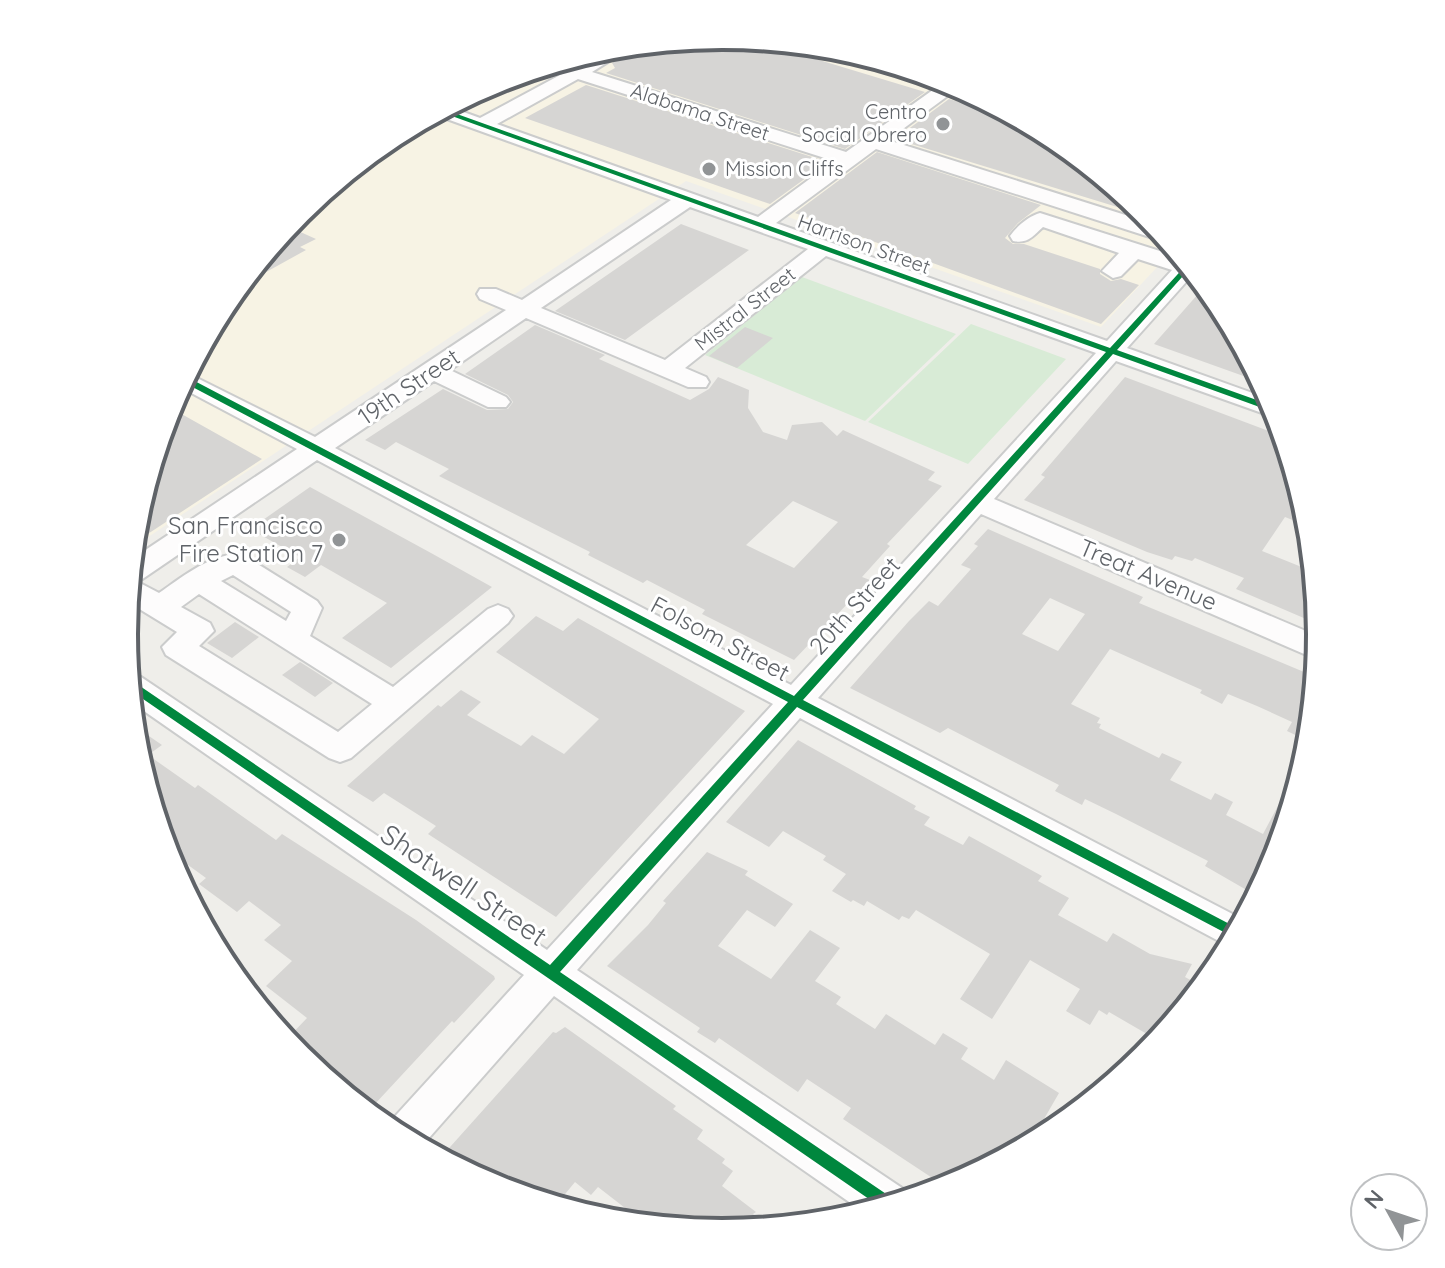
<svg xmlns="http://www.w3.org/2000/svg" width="1445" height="1268" viewBox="0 0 1445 1268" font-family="Quicksand,sans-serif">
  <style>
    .commercial { fill: #f7f3e4 }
    .green { fill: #d8ebd6 }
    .building { fill: #d6d5d3; fill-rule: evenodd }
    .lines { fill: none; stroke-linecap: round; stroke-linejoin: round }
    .minor-casing { stroke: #cbcccc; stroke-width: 4 }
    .minor { fill: #fdfcfc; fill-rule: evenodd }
    .cycleway-casing { stroke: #fff; stroke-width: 5 }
    .cycleway { fill: #00873e; fill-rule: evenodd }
    .poi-dot { fill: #919496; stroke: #fff; stroke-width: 3 }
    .labels { text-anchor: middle; stroke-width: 6; stroke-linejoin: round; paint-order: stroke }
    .far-street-label { font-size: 20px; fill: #5f6368; stroke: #fff }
    .far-poi-label { font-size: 20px; fill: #5f6368; stroke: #fff; text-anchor: end }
    .street-label { font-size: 24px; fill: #5f6368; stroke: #fff }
    .poi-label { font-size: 24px; fill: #5f6368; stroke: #fff; text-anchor: end }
    .near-street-label { font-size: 28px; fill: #5f6368; stroke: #fff }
    .rim { fill: none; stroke: #5f6368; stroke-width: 4 }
  </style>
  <rect width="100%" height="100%" fill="#efeeea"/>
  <path class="commercial" d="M723 36 840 48 952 82 1055 137 1146 211 1175 248 1101 327 686 181 133 547 136 517 170 405 226 301 300 211 391 137 494 81 606 47Z"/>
  <path class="green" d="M802 277 956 334 865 421 705 355Z
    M971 324 1066 359 968 464 868 422Z"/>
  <path class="building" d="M723 36 750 39 925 92 845 149 606 73 615 68 612 63 638 44Z
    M586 85 828 162 770 204 525 118Z
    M949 99 1026 122 1055 137 1150 217 895 139Z
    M877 152 1041 205 1018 223 1005 238 1013 244H1024L1100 269V274L1111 281 1121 279 1139 285 1101 324 795 213Z
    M681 224 749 250 625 340 555 311Z
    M287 226 316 239 300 247 306 250 239 287Z
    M1206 285 1220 302 1263 383 1154 344Z
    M535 325 605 355 599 359 690 400 709 389 718 377 749 390 748 408 763 432 787 440 792 425 822 422 837 436 843 430 935 472 928 480 942 486 887 544 890 546 862 577 870 580 794 660 702 614 705 610 647 580 643 583 588 555 590 552 439 476 449 469 396 442 385 450 365 440 443 389 487 410 508 409 513 402 508 395 465 374ZM793 501 838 522 794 568 746 545Z
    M745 327 773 338 737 368 709 356Z
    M1125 377 1285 437 1310 527 1285 517 1262 551 1314 572 1320 625 1236 589 1244 578 1195 558 1192 561 1175 556 1172 560 1147 552 1024 500 1045 477 1041 475Z
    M169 407 262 459 134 543 136 517Z
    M310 487 431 553 492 587 391 668 342 638 387 603 321 565 305 577 287 567 300 557 250 529Z
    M988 529 1143 597 1139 603 1316 677 1310 742 1287 731 1292 722 1257 706 1228 694 1222 704 1200 693 1202 690 1110 649 1071 704 1100 718 1097 723 1101 724 1099 728 1159 758 1162 753 1182 762 1170 780 1211 800 1215 793 1233 802 1226 815 1263 834 1288 787 1297 790 1275 863 1257 896 1205 866 1208 861 1116 814 1085 799 1082 805 1055 791 1059 785 948 728 940 733 850 688 909 621 929 601 938 606 971 569 961 565 978 546 974 544ZM1050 598 1085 614 1058 651 1022 634Z
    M536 616 563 631 578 618 745 711 556 917 428 834 436 826 384 793 373 802 347 786 438 705 441 707 461 690 481 702 467 715 521 746 532 735 564 754 599 719 496 652Z
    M235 622 259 637 232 658 207 643Z
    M300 662 333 683 315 697 282 675Z
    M133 725 162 745 148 755 195 788 198 785 276 840 282 834 416 920 494 976 495 979 454 1023 452 1021 374 1105 369 1101 363 1108 299 1057 286 1040 307 1018 266 986 292 961 264 940 281 925 249 901 237 912 199 884 206 878 166 849 136 750Z
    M798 740 916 806 914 809 930 817 924 825 963 845 969 836 1042 876 1038 881 1069 898 1058 915 1107 942 1113 933 1150 954 1192 964 1185 977 1203 987 1159 1041 1109 1012 1107 1015 1099 1010 1090 1025 1066 1011 1080 989 1030 960 992 1019 960 999 990 954 916 910 909 919 902 916 899 920 867 901 864 906 853 900 851 902 832 891 846 874 823 860 826 856 783 831 769 847 726 822Z
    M707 852 748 871 745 875 793 904 775 927 747 910 718 946 771 979 810 930 840 948 815 981 841 997 836 1004 875 1029 886 1014 935 1045 943 1033 968 1048 961 1059 994 1080 1006 1060 1059 1093 1029 1145 967 1178 957 1171 946 1187 843 1119 851 1108 807 1079 798 1092 719 1038 715 1043 697 1032 700 1028 607 966 648 925 666 903 663 901Z
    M565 1027 676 1106 673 1109 703 1130 697 1139 725 1159 722 1163 733 1171 722 1186 756 1212 753 1214 771 1227 722 1232 647 1225 598 1187 591 1195 575 1182 561 1199 548 1189 539 1200 493 1186 442 1156 553 1032 556 1033Z"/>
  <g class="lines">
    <defs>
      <path id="minor" d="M799 44C853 49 922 66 970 92L963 94 953 92 888 140 1157 225 1168 239H1156L876 149 776 223 1107 341 1172 270 1138 259 1121 276 1113 278 1102 271 1119 253 1043 227C1033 236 1028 244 1013 241L1010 236C1017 226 1029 216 1040 213L1185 259 1195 272 1127 348 1272 400 1279 417 1276 418 1116 361 994 499 1320 637 1318 660 981 514 818 698 1244 920 1230 947 800 718 577 970 905 1190 909 1199 865 1213 554 996 421 1147 390 1131 386 1128 388 1124 524 975 131 702 128 674 141 677 547 950 773 704 317 460 138 582 159 593C181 578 217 548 245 556L317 601 322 608 310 636 393 687 488 609 498 605 508 609 513 616 508 623 351 758 340 762 329 758 166 655 162 647 177 632 128 602 132 559 297 449 180 387 187 373 315 437 506 310 480 299 477 294 480 289H496L522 300 671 200 433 114 447 106 480 118 562 74 543 67 560 61 575 66 610 47 635 45 592 72 846 152 937 87 801 48ZM578 79 834 161 758 217 497 124ZM690 207 808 249 665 360 541 308ZM826 256 1096 353 791 685 335 448 434 381 488 407H506L510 402 506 397 450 370 526 318 688 387H706L709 382 706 377 685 368ZM233 575 291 612 286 621 221 581ZM199 594 372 704 338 732 199 646 214 631 210 623 181 607Z"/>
    </defs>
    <use href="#minor" class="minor-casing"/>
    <use href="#minor" class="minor"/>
    <defs>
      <path id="cycleway" d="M443 109 1110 348 1188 263 1191 267 1117 350 1276 407V413L1113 354 803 700 1239 929 1235 938 797 707 560 972 895 1200 896 1203 882 1208 130 690 129 681 134 682 550 965 788 702 183 382 185 377H187L794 696 1106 352 438 111Z"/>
    </defs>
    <use href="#cycleway" class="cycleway-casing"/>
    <use href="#cycleway" class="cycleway"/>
  </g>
  <g class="poi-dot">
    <circle cx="943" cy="124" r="8"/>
    <circle cx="709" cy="169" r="8"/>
    <circle cx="339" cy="540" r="8"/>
  </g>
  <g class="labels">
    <g class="far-street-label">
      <text transform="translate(700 112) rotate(18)" y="7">Alabama Street</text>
      <text transform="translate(864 244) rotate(20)" y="7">Harrison Street</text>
      <text transform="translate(745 309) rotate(-38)" y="7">Mistral Street</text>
    </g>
    <g class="far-poi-label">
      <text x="927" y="119">Centro<tspan x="927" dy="23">Social Obrero</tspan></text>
      <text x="725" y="176" text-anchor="start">Mission Cliffs</text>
    </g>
    <g class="street-label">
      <text transform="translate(409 387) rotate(-34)" y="8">19th Street</text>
      <text transform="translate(1148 575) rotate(23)" y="8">Treat Avenue</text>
      <text transform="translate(855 606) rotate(-48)" y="8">20th Street</text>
      <text transform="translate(720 639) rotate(28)" y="8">Folsom Street</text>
    </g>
    <g class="poi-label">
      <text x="323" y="534">San Francisco<tspan x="323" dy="28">Fire Station 7</tspan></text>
    </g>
    <g class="near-street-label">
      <text transform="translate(464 885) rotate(34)" y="10">Shotwell Street</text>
    </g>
  </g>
  <path d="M0 0H1445V1268H0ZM138 634a584 584 0 1 1 1168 0a584 584 0 1 1-1168 0Z" fill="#fff" fill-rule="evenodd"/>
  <path class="rim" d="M138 634a584 584 0 1 1 1168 0a584 584 0 1 1-1168 0Z"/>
  <g transform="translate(1389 1212) rotate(310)"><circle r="38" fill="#ffffff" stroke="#bfc1c3" stroke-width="2"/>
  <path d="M0-6L14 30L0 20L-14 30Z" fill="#919496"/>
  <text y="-12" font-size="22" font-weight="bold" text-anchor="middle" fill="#5f6368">N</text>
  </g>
</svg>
